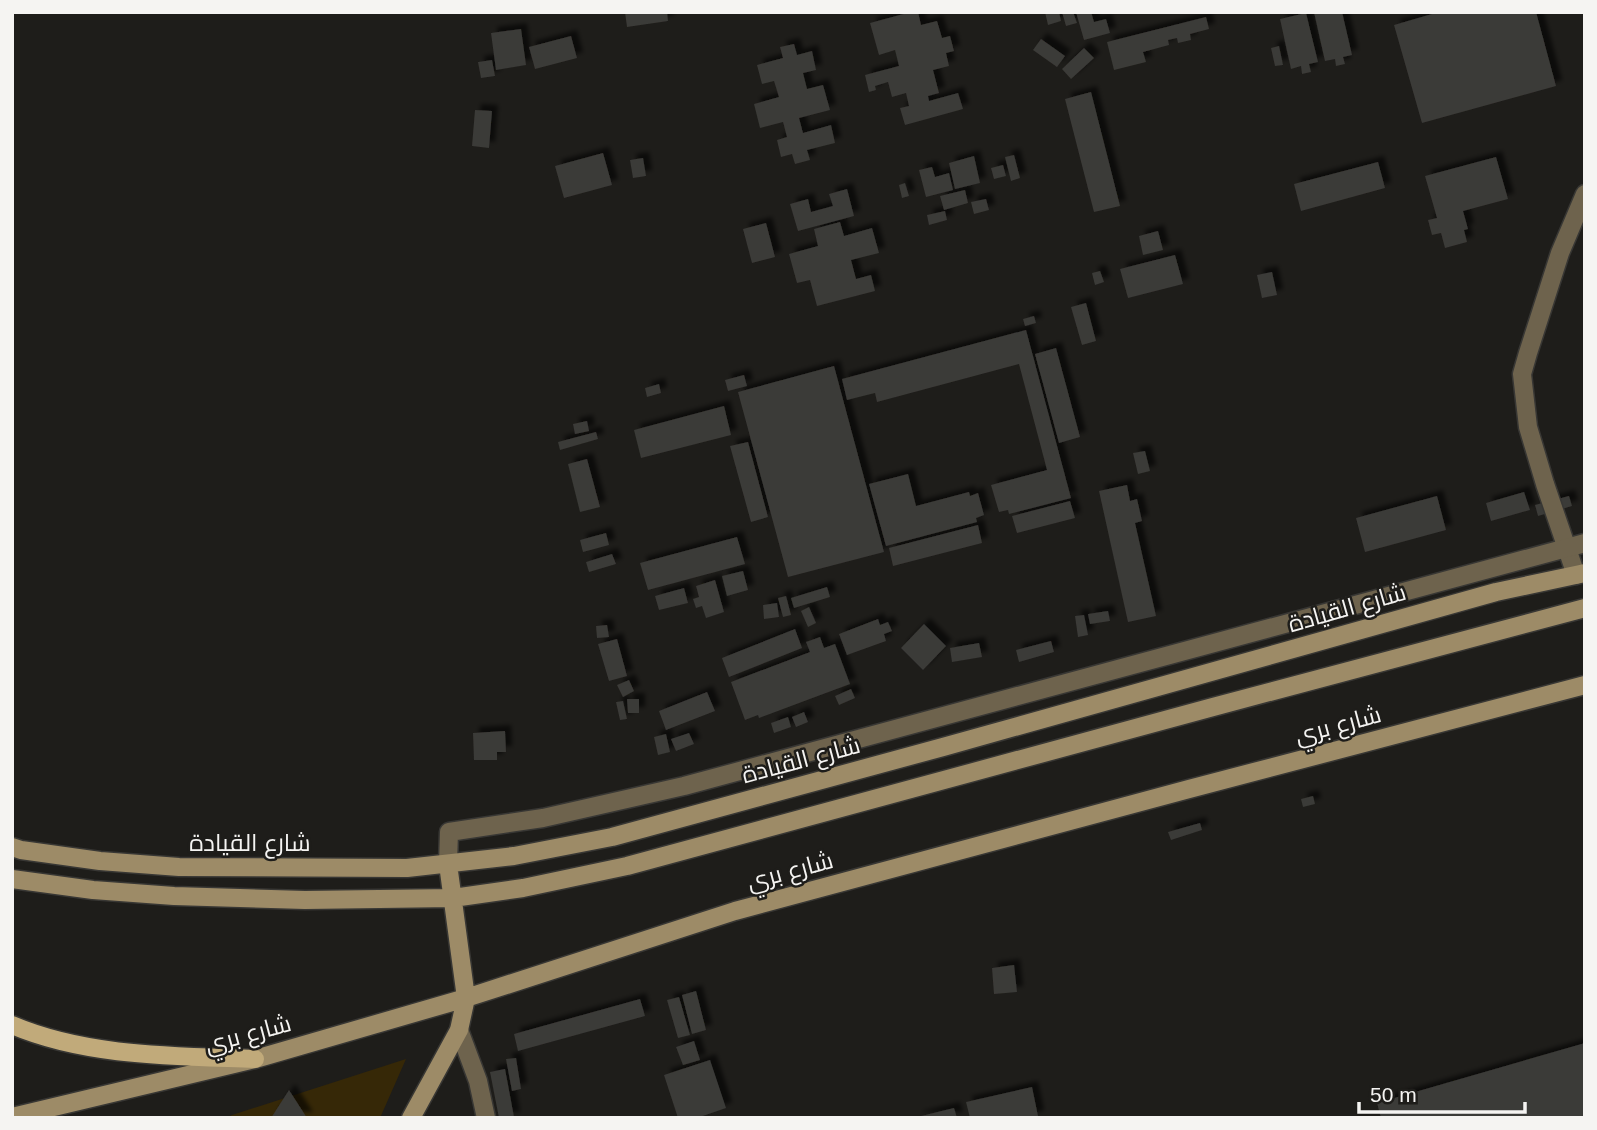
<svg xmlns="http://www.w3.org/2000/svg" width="1597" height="1130" viewBox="0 0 1597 1130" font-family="Arial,Cairo,sans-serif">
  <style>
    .green { fill: #362807 }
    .building { fill: #3b3a37; filter: url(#shadow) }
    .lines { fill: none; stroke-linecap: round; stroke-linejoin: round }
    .minor-casing { stroke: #383734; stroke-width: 21 }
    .tertiary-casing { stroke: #383734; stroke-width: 21 }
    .secondary-casing { stroke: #383734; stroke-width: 21 }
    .primary-casing { stroke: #383734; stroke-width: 21 }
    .minor { stroke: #6e634d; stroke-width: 18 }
    .tertiary { stroke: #6e634d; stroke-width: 18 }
    .secondary { stroke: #9d8b67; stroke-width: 18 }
    .primary { stroke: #c1aa7a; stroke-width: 18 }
    .labels { text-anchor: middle; stroke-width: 5; stroke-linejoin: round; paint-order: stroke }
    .street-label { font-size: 24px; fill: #f5f4f2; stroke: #1e1d1a }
  </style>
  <defs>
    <filter id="shadow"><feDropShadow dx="6" dy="-6" stdDeviation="2" flood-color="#0009"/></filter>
  </defs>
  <rect width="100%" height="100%" fill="#1e1d1a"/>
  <path class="green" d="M406 1059 380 1118H226L232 1115Z"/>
  <path class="building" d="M625 12H667L668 21 627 27Z
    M911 12H918L921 25 937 21 942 38 950 36 954 51 946 53 949 66 933 70 939 93 928 96 929 101 958 93 963 109 905 125 900 108 909 106 906 93 892 97 888 82 875 86 876 90 869 92 865 75 899 66 895 50 879 55 870 23Z
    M1045 12H1059L1061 21 1048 25Z
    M1062 12H1073L1077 23 1066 26Z
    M1076 12H1091L1094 22 1106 19 1110 33 1084 40Z
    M1314 12H1342L1352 55 1343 57 1345 64 1336 66 1335 59 1325 61Z
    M1439 12H1536L1556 86 1422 123 1394 25Z
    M1306 13 1318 62 1309 64 1311 72 1302 74 1301 66 1291 69 1280 19Z
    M1206 17 1209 29 1190 34 1191 40 1178 43 1177 38 1168 40 1169 45 1143 52 1146 62 1114 70 1107 42Z
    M521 29 526 65 496 70 491 33Z
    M571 36 577 58 535 69 529 47Z
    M1041 39 1065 56 1057 67 1033 50Z
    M794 44 797 55 812 51 816 70 803 73 807 89 823 85 830 110 799 118 803 133 831 125 835 143 807 150 810 160 795 164 792 154 781 157 777 140 787 137 783 122 760 128 754 104 779 97 774 81 762 84 757 65 783 58 780 47Z
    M1279 46 1283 65 1275 66 1271 48Z
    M1084 48 1094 58 1071 79 1062 69Z
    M492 60 495 76 481 78 478 62Z
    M1091 92 1120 206 1094 212 1065 99Z
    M475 110 492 111 489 148 472 146Z
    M603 153 612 185 564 198 555 166Z
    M1014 155 1020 178 1011 181 1005 157Z
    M974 156 980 183 955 189 949 163Z
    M1496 157 1508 199 1463 211 1468 229 1464 230 1467 242 1445 248 1441 233 1432 235 1428 220 1437 218 1425 176Z
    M643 158 646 176 633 178 630 160Z
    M1378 162 1385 188 1301 211 1294 184Z
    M1003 165 1006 176 994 179 991 168Z
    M932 167 935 177 949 173 953 190 926 197 919 170Z
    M905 183 909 196 902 198 899 185Z
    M847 189 854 216 798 231 790 204 808 199 811 212 833 206 829 194Z
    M965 190 968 203 944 210 940 196Z
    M986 199 989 210 974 214 971 202Z
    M945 211 947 220 929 225 927 215Z
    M840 222 844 236 872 228 879 253 851 260 856 279 871 275 875 291 817 306 810 280 797 283 789 254 818 246 814 229Z
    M766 223 775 257 752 263 743 229Z
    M1158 231 1163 250 1143 255 1139 236Z
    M1175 255 1183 284 1128 298 1120 269Z
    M1100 271 1104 282 1095 285 1092 273Z
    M1272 272 1277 295 1262 298 1257 275Z
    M1086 303 1096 341 1082 345 1071 307Z
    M1034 316 1036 323 1025 326 1023 319Z
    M1026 330 1071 498 1009 514 1008 510 999 512 991 485 1047 470 1019 364 877 402 875 393 847 400 842 379Z
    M1056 348 1080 437 1059 443 1035 354Z
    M834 366 884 552 788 577 738 392Z
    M744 375 747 386 728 391 725 380Z
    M659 384 661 393 647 397 645 388Z
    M724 406 731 435 641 458 634 430Z
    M587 421 589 431 575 434 573 424Z
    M596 432 598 439 560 450 558 442Z
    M748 442 768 517 751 522 730 446Z
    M1145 451 1150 471 1138 474 1133 453Z
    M587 459 600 507 580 512 568 464Z
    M908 474 916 506 969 492 970 496 978 493 984 515 976 518 977 522 886 546 869 484Z
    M1127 485 1130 501 1137 499 1142 521 1135 523 1156 616 1128 622 1099 491Z
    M1524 492 1530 510 1491 521 1486 503Z
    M1437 496 1446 530 1365 552 1356 518Z
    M1569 496 1572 506 1538 516 1535 505Z
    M1070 501 1075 518 1017 533 1012 516Z
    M978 525 982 543 893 566 889 548Z
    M606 533 609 545 583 552 580 540Z
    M737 537 745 564 648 590 640 563Z
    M612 554 616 564 589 572 586 562Z
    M743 571 748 590 727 596 722 576Z
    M715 580 724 612 706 618 702 606 696 608 693 599 699 597 696 586Z
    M827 587 830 597 794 608 791 598Z
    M684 588 688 603 659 610 655 596Z
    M786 596 791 615 783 617 778 598Z
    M777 603 779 617 764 619 763 605Z
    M809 607 816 623 808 627 801 611Z
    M1108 611 1110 621 1090 624 1088 614Z
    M1084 615 1088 635 1078 637 1075 616Z
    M878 619 880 625 888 622 892 631 884 634 886 641 847 655 839 634Z
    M924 624 946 646 923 670 901 648Z
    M607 625 609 637 597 638 596 626Z
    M795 629 802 648 729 677 722 658Z
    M820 637 824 648 835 644 850 684 759 718 758 715 745 720 731 682 810 652 806 642Z
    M617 639 627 676 609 681 598 644Z
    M1051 641 1054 652 1019 662 1016 650Z
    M979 643 982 657 952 662 950 648Z
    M629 680 634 691 623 697 617 685Z
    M851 689 855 698 839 705 835 696Z
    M707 692 715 711 666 730 659 711Z
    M627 699H639V713H628Z
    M623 701 627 719 620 720 616 702Z
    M804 712 808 722 796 727 792 717Z
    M788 717 791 727 774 733 771 723Z
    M505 731 506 752H497V760H474L473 733Z
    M689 733 694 744 676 751 671 739Z
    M666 734 670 752 658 755 654 737Z
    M1313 796 1315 804 1303 807 1301 799Z
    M1200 823 1202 830 1171 840 1168 832Z
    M1014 965 1017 992 994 994 992 968Z
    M696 991 706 1030 692 1034 682 995Z
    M679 997 690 1035 678 1038 667 1000Z
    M640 999 645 1016 518 1051 514 1034Z
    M694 1041 700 1060 683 1065 676 1047Z
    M1585 1043V1118H1381L1377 1103Z
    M516 1058 521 1089 512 1091 506 1059Z
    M710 1060 726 1108 697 1118H678L664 1075Z
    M505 1069 514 1117 513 1118H499L490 1072Z
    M1032 1087 1038 1116 1032 1118H970L966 1102Z
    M289 1090 307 1118H271Z
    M954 1108 957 1118H917V1117Z"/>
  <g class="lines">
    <defs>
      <path id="minor" d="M1576 575 1545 484 1528 427 1522 374 1528 353 1560 253 1585 194
        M459 1030 478 1081 486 1118"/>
      <path id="tertiary" d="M448 864 449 832 543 818 684 786 1585 543"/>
      <path id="secondary" d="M12 847 21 850 100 861 179 867 407 868 514 856 612 837 943 747 1496 592 1585 573
        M12 879 93 890 174 896 305 900 453 898 523 888 627 866 1213 707 1585 608
        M12 1117 255 1059 466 998 735 911 1189 789 1585 685
        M411 1118 459 1030 466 998 448 864"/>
      <path id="primary" d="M12 1025C87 1057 176 1056 255 1059"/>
    </defs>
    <use href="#minor" class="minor-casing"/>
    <use href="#tertiary" class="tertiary-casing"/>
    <use href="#secondary" class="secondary-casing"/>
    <use href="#primary" class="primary-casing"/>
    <use href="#minor" class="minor"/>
    <use href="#tertiary" class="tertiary"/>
    <use href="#secondary" class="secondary"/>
    <use href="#primary" class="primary"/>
  </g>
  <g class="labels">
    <g class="street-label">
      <text transform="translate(1347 608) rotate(-16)" y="8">شارع القيادة</text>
      <text transform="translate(1338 725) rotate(-15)" y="8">شارع بري</text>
      <text transform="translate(801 760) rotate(-15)" y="8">شارع القيادة</text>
      <text x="250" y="851">شارع القيادة</text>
      <text transform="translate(790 871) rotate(-15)" y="8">شارع بري</text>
      <text transform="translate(248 1034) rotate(-15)" y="8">شارع بري</text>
    </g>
  </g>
  <rect width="1597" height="1130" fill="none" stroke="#f5f4f2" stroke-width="28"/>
  <path d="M1359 1102v10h166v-10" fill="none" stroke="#f5f4f2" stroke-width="3.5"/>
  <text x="1370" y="1102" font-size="21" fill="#f5f4f2" stroke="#1e1d1a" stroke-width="5" paint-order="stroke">50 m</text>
</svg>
